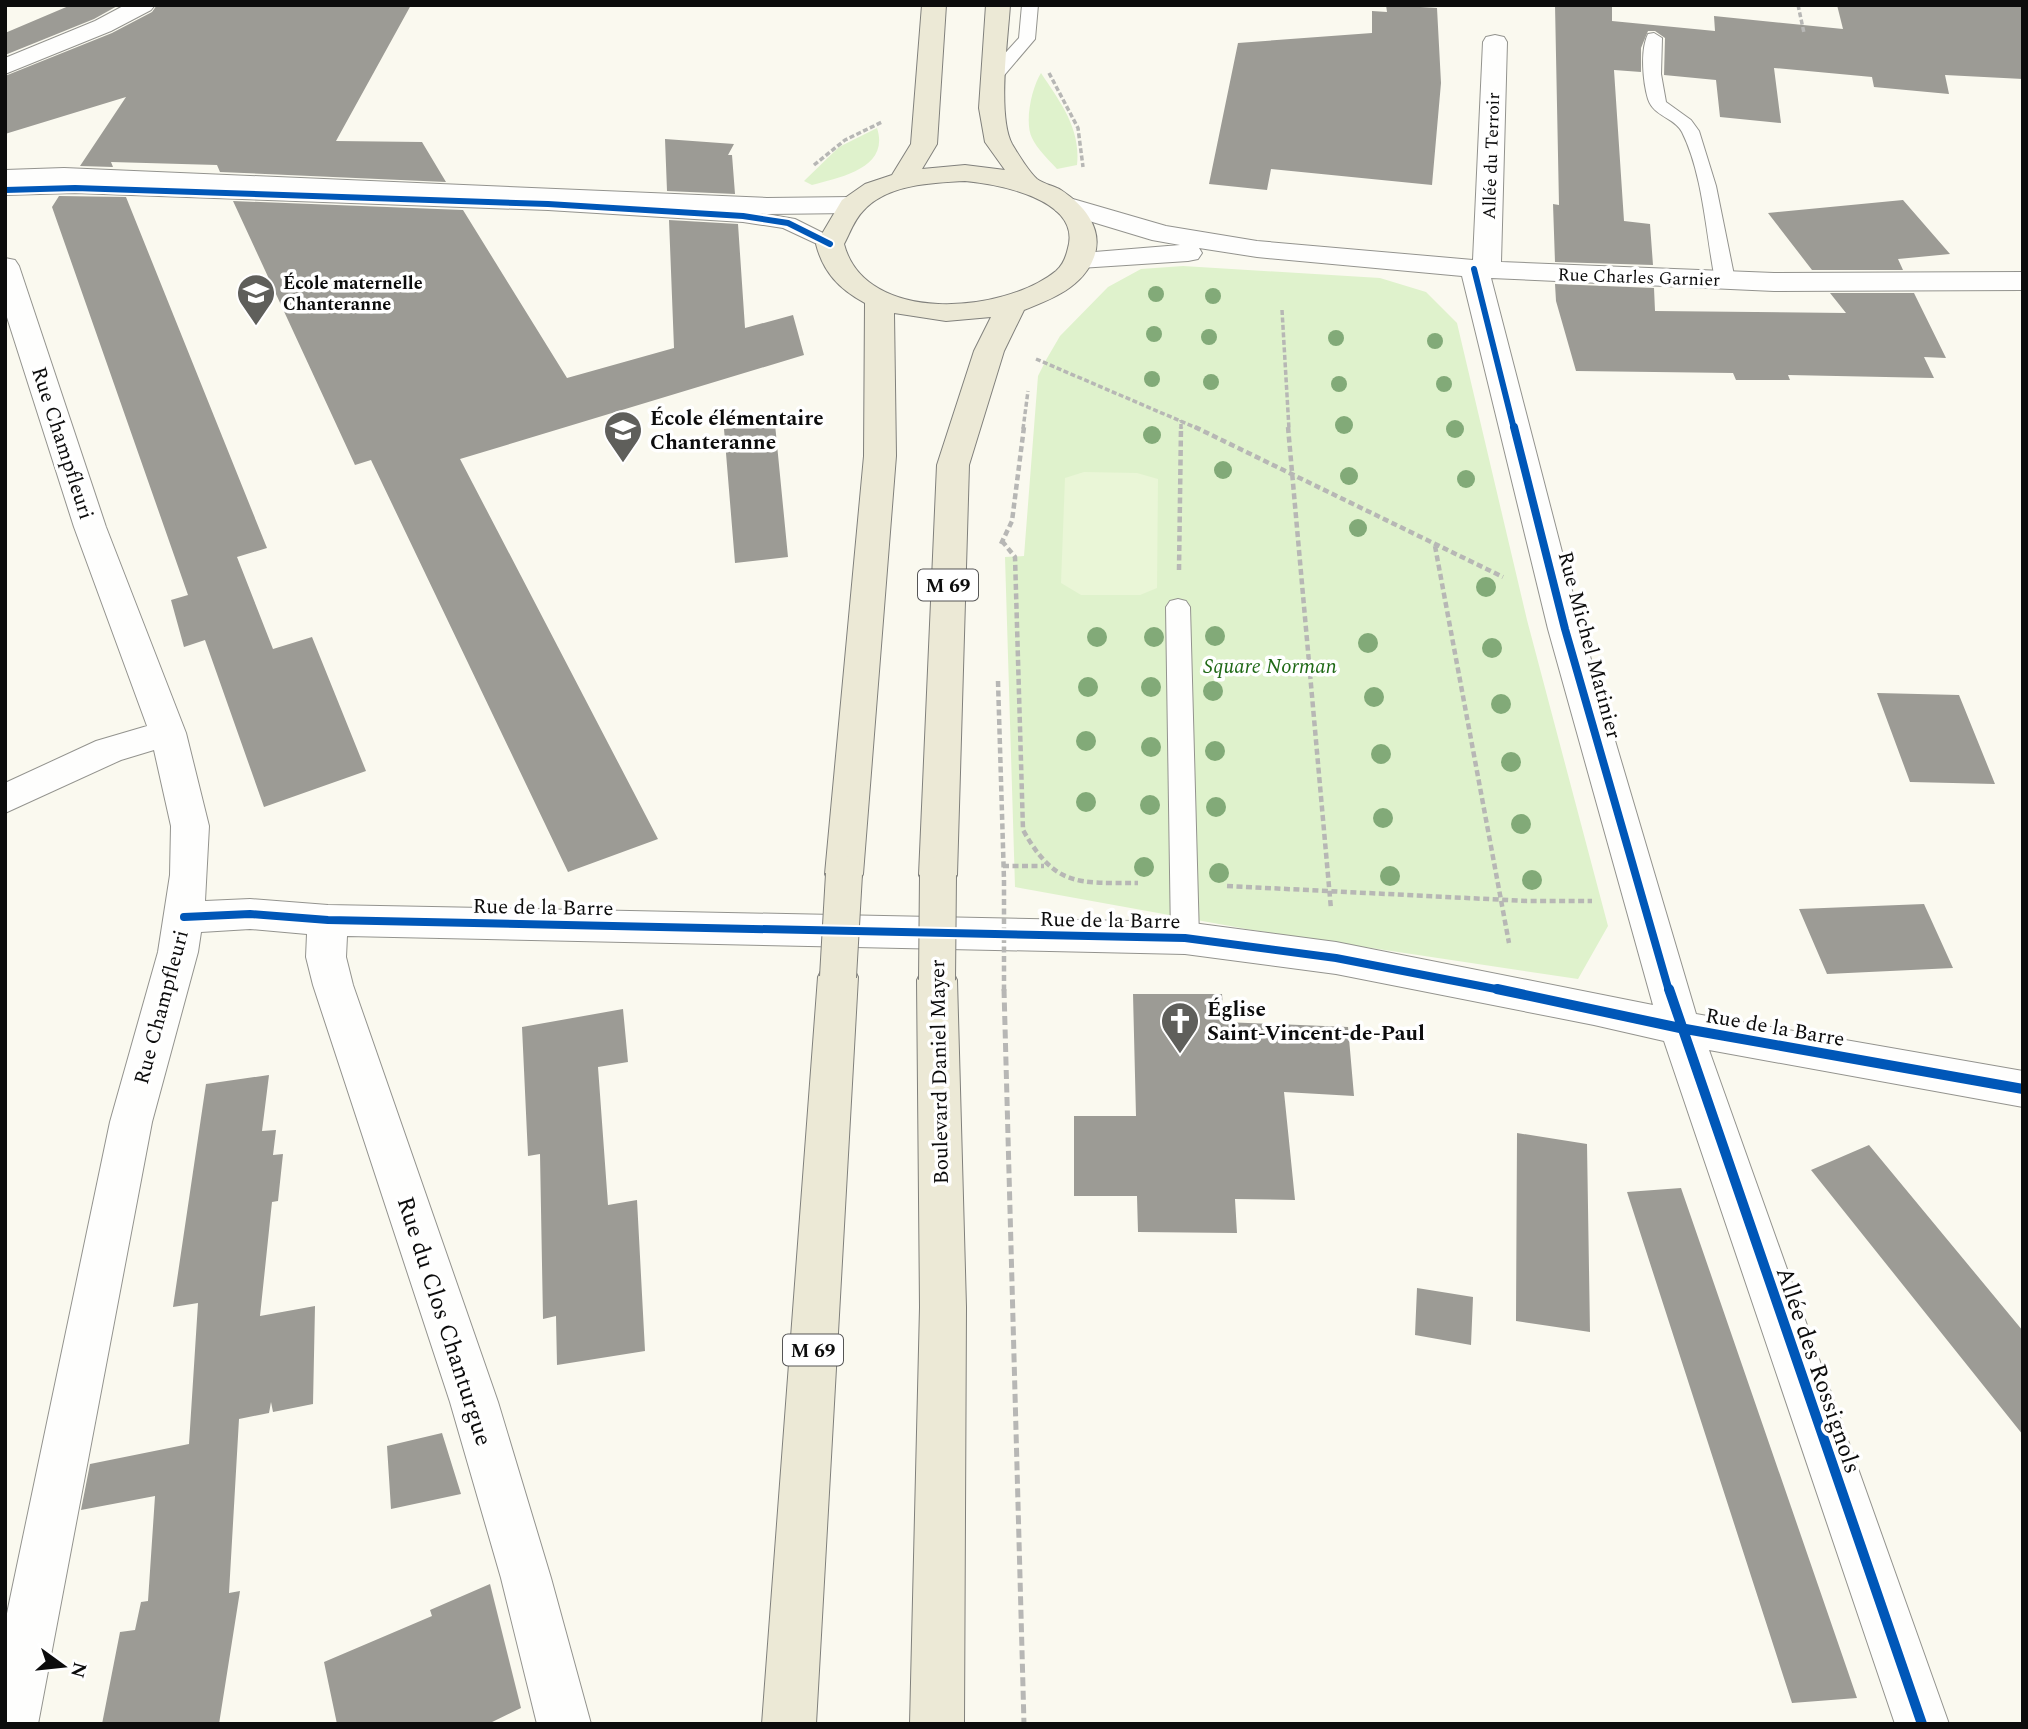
<svg xmlns="http://www.w3.org/2000/svg" width="2028" height="1729" viewBox="0 0 2028 1729" font-family="Spectral,serif">
  <style>
    .green { fill: #dff2cc }
    .pitch { fill: #eaf6d7 }
    .building { fill: #9c9b95 }
    .lines { fill: none; stroke-linecap: round; stroke-linejoin: round }
    .service-casing { stroke: #93938e; stroke-width: 2 }
    .minor-casing { stroke: #93938e; stroke-width: 2 }
    .primary-casing { stroke: #80807c; stroke-width: 2 }
    .path-far2 { stroke: #b7b7b5; stroke-width: 3.5; stroke-dasharray: 5 2.5; stroke-linecap: butt }
    .path-far1 { stroke: #b7b7b5; stroke-width: 4.5; stroke-dasharray: 6 3.5; stroke-linecap: butt }
    .path { stroke: #b7b7b5; stroke-width: 5; stroke-dasharray: 9 4.5; stroke-linecap: butt }
    .service { fill: #fefefd; fill-rule: evenodd }
    .minor { fill: #fefefd; fill-rule: evenodd }
    .primary { fill: #ece9d6; fill-rule: evenodd }
    .primary-bridge-casing { stroke: #80807c; stroke-width: 38; stroke-linecap: butt }
    .path-bridge { stroke: #b7b7b5; stroke-width: 4.5; stroke-dasharray: 6 3.5; stroke-linecap: butt }
    .primary-bridge { stroke: #ece9d6; stroke-width: 36 }
    .cycleway-far2-casing { stroke: #fff; stroke-width: 10 }
    .cycleway-far1-casing { stroke: #fff; stroke-width: 12 }
    .cycleway-casing { stroke: #fff; stroke-width: 15 }
    .cycleway-far2 { stroke: #0057b8; stroke-width: 6 }
    .cycleway-far1 { stroke: #0057b8; stroke-width: 8 }
    .cycleway { stroke: #0057b8; stroke-width: 10 }
    .tree { fill: #82aa78 }
    .labels { text-anchor: middle; stroke-width: 7; stroke-linejoin: round; paint-order: stroke }
    .far-street-label { font-size: 18px; fill: #0c0c0c; stroke: #fff }
    .far-poi-label { font-size: 18px; font-weight: bold; fill: #0c0c0c; stroke: #fff; text-anchor: start }
    .shield { fill: #fff; stroke: #555; stroke-width: 2 }
    .shield-label { font-size: 19px; font-weight: bold; fill: #0c0c0c }
    .poi-label { font-size: 21px; font-weight: bold; fill: #0c0c0c; stroke: #fff; text-anchor: start }
    .street-label { font-size: 21px; fill: #0c0c0c; stroke: #fff }
    .park-label { font-size: 21px; font-style: italic; fill: #1f6916; stroke: #fff }
    .near-street-label { font-size: 24px; fill: #0c0c0c; stroke: #fff }
  </style>
  <rect width="100%" height="100%" fill="#faf9ef"/>
  <path class="green" d="M1041 73C1060 102 1081 128 1077 165L1057 169C1049 160 1037 149 1032 138 1024 122 1032 87 1041 73Z
    M877 128C890 168 841 177 812 185L804 181 839 147Z
    M1183 266 1380 278 1426 292 1457 323 1527 620 1608 926 1578 979 1252 930 1015 887 1005 557 1024 556 1038 376 1046 360 1060 336 1108 287 1141 269Z"/>
  <path class="pitch" d="M1084 472 1137 473 1158 479 1157 588 1140 595H1081L1061 583 1065 478Z"/>
  <path class="building" d="M71 5H119L94 19 5 55V33Z
    M157 5H411L336 141 422 142 446 182 220 172 217 165 111 162 113 167 80 166 126 97 5 134V76L112 33 152 12Z
    M1386 5 1437 8 1441 83 1432 185 1271 169 1267 190 1209 184 1238 43 1372 33V11L1387 12Z
    M1555 5 1612 7V21L1715 31 1714 16 1843 29 1837 5H2023V79L1945 75 1949 94 1874 87 1872 77 1774 68 1781 123 1720 117 1716 80 1664 75 1665 38 1655 31H1648L1641 48V72L1614 70 1624 221 1650 224 1653 265 1555 262 1553 204 1559 205Z
    M665 139 734 144 728 155H732L735 194 667 191Z
    M59 196 126 197 267 548 237 557 273 649 312 637 366 771 264 807 205 640 184 647 171 600 188 595 52 207Z
    M1903 200 1950 254 1898 259 1903 270H1812L1768 213Z
    M233 201 463 210 567 378 674 348 669 220 738 224 745 328 793 315 804 355 460 459 658 839 568 872 371 460 355 465Z
    M1555 284 1654 288 1655 311 1846 313 1830 293H1914L1946 358 1924 357 1934 378 1788 375 1790 380H1736L1733 373 1576 371 1556 301Z
    M775 424 788 557 735 563 724 429Z
    M1877 693 1959 695 1995 784 1910 782Z
    M1924 904 1953 968 1827 974 1799 909Z
    M1133 994H1222L1224 1022 1348 1027 1354 1096 1284 1092 1295 1200 1235 1199 1237 1233 1138 1232 1137 1196H1074V1116H1136Z
    M623 1009 628 1062 598 1067 608 1205 637 1200 645 1351 557 1365 556 1316 543 1319 540 1154 528 1156 522 1027Z
    M269 1075 262 1131 276 1130 273 1155 283 1154 278 1201 272 1202 260 1316 315 1306 313 1404 273 1412 271 1402 269 1413 239 1419 229 1593 240 1591 219 1724H102L120 1632 135 1630 141 1602 148 1601 155 1496 81 1510 90 1464 189 1444 198 1303 173 1307 206 1084Z
    M1517 1133 1587 1144 1590 1332 1516 1321Z
    M1869 1145 2023 1331V1435L1811 1170Z
    M1681 1188 1857 1698 1792 1703 1627 1192Z
    M1417 1288 1473 1297 1471 1345 1415 1335Z
    M442 1433 461 1494 391 1509 387 1446Z
    M490 1584 521 1708 488 1724H337L324 1662 432 1616 430 1610Z"/>
  <g class="lines">
    <defs>
      <path id="service" d="M1022 5H1038L1035 39 1001 79H989L987 75 989 71 1019 38Z
        M1654 33 1662 38 1661 74 1666 102 1691 120 1699 131 1716 186 1735 280 1732 284H1718L1715 280C1706 234 1703 174 1682 132 1674 117 1654 117 1648 99 1643 82 1640 50 1648 34Z
        M75 183 548 198 743 210 795 219 837 240 839 244 830 250 783 228 743 222 548 210 75 193 5 195V185Z
        M1178 599 1186 601 1190 607 1199 938 1195 946 1185 949 1175 946 1171 938 1166 607 1170 601Z"/>
      <path id="minor" d="M125 5H155L151 10 111 31 5 74V58L95 21Z
        M1495 35 1504 37 1507 42 1501 262 1774 273 2023 272V290L1774 291 1491 278 1582 629 1696 1014 2023 1071V1107L1709 1050 1949 1724H1895L1664 1041 1594 1025 1336 974 1185 954 347 936 346 957 353 985 498 1402 551 1578 591 1724H537L501 1578 450 1402 313 985 306 957 307 934 250 929 201 932 198 952 152 1122 38 1724H5V1623L110 1122 158 952 170 875 171 826 154 750 121 760 5 813V783L96 741 147 726 74 527 5 311V258L15 260 19 266 106 527 186 733 209 826 205 901 250 899 328 905 1185 922 1336 942 1653 1005 1548 629 1462 276 1257 257 1199 248 1202 253 1198 259 1188 261 1080 268 1070 266 1066 260 1070 254 1180 245 1152 240 1056 211 1052 205 1056 199 1066 197 1166 226 1257 241 1473 260 1483 42 1486 37Z
        M64 168 767 198 852 197 862 199 866 205 862 211 852 213 767 214 64 184 5 186V170Z"/>
      <path id="primary" d="M922 5H946L937 144 922 169 965 165 1005 170 985 142 979 108 986 5H1010C1008 38 997 116 1012 144 1018 154 1029 172 1037 179 1044 184 1054 186 1061 190 1084 205 1104 229 1094 257 1083 287 1052 299 1024 310L1004 351 969 465 957 875 952 886 938 890 924 886 919 875 937 465 974 351 991 317 946 321 894 313 896 456 863 874 858 885 844 889 830 885 825 874 864 456 865 303C839 289 823 272 816 244L842 200 865 184 892 175 911 144ZM965 181C997 184 1082 199 1068 248 1066 257 1063 265 1056 271 1003 314 865 325 844 244 850 233 854 220 863 211 887 184 931 183 965 181Z
        M838 961 852 965 858 977 816 1724H762L818 977 824 965Z
        M937 964 951 968 957 980 966 1307 964 1724H910L920 1307 917 980 923 968Z"/>
    </defs>
    <use href="#service" class="service-casing"/>
    <use href="#minor" class="minor-casing"/>
    <use href="#primary" class="primary-casing"/>
    <path class="path-far2" d="M1798 5 1804 33
      M1049 73 1078 128 1083 167
      M814 165 845 140 882 122
      M1282 310 1289 429
      M1036 359 1199 429
      M1023 429 1028 391
      M1181 429V420"/>
    <path class="path-far1" d="M1195 427 1503 577
      M1288 427 1331 909
      M1002 541 1015 557 1023 830C1055 887 1078 883 1138 883
      M1001 544 1012 521 1024 427
      M1435 546 1509 943
      M1179 570 1181 427
      M998 681 1004 880
      M1003 866H1044
      M1227 886 1527 901H1592
      M1004 985V991"/>
    <path class="path" d="M1004 989 1024 1724"/>
    <use href="#service" class="service"/>
    <use href="#minor" class="minor"/>
    <use href="#primary" class="primary"/>
    <defs>
      <path id="primary-bridge" d="M838 977 844 874
        M937 980 938 875"/>
    </defs>
    <use href="#primary-bridge" class="primary-bridge-casing"/>
    <path class="path-bridge" d="M1004 880V985"/>
    <use href="#primary-bridge" class="primary-bridge"/>
    <defs>
      <path id="cycleway-far2" d="M5 190 75 188 548 204 743 216 788 223 830 244
        M1474 269 1514 429"/>
      <path id="cycleway-far1" d="M1514 427 1565 629 1669 991
        M184 917 250 914 328 920 1185 938 1336 958 1506 991"/>
      <path id="cycleway" d="M1497 989 1680 1028 2023 1089
        M1669 989 1922 1724"/>
    </defs>
    <use href="#cycleway-far2" class="cycleway-far2-casing"/>
    <use href="#cycleway-far1" class="cycleway-far1-casing"/>
    <use href="#cycleway" class="cycleway-casing"/>
    <use href="#cycleway-far2" class="cycleway-far2"/>
    <use href="#cycleway-far1" class="cycleway-far1"/>
    <use href="#cycleway" class="cycleway"/>
  </g>
  <g class="tree">
    <circle cx="1156" cy="294" r="8"/>
    <circle cx="1213" cy="296" r="8"/>
    <circle cx="1154" cy="334" r="8"/>
    <circle cx="1209" cy="337" r="8"/>
    <circle cx="1336" cy="338" r="8"/>
    <circle cx="1435" cy="341" r="8"/>
    <circle cx="1152" cy="379" r="8"/>
    <circle cx="1211" cy="382" r="8"/>
    <circle cx="1339" cy="384" r="8"/>
    <circle cx="1444" cy="384" r="8"/>
    <circle cx="1344" cy="425" r="9"/>
    <circle cx="1455" cy="429" r="9"/>
    <circle cx="1152" cy="435" r="9"/>
    <circle cx="1223" cy="470" r="9"/>
    <circle cx="1349" cy="476" r="9"/>
    <circle cx="1466" cy="479" r="9"/>
    <circle cx="1358" cy="528" r="9"/>
    <circle cx="1486" cy="587" r="10"/>
    <circle cx="1215" cy="636" r="10"/>
    <circle cx="1097" cy="637" r="10"/>
    <circle cx="1154" cy="637" r="10"/>
    <circle cx="1368" cy="643" r="10"/>
    <circle cx="1492" cy="648" r="10"/>
    <circle cx="1088" cy="687" r="10"/>
    <circle cx="1151" cy="687" r="10"/>
    <circle cx="1213" cy="691" r="10"/>
    <circle cx="1374" cy="697" r="10"/>
    <circle cx="1501" cy="704" r="10"/>
    <circle cx="1086" cy="741" r="10"/>
    <circle cx="1151" cy="747" r="10"/>
    <circle cx="1215" cy="751" r="10"/>
    <circle cx="1381" cy="754" r="10"/>
    <circle cx="1511" cy="762" r="10"/>
    <circle cx="1086" cy="802" r="10"/>
    <circle cx="1150" cy="805" r="10"/>
    <circle cx="1216" cy="807" r="10"/>
    <circle cx="1383" cy="818" r="10"/>
    <circle cx="1521" cy="824" r="10"/>
    <circle cx="1144" cy="867" r="10"/>
    <circle cx="1219" cy="873" r="10"/>
    <circle cx="1390" cy="876" r="10"/>
    <circle cx="1532" cy="880" r="10"/>
  </g>
  <defs>
    <symbol id="school-pin" viewBox="-11 -11 22 30"><path d="M0 17L-7.5 6A9.5 9.5 0 1 1 7.5 6Z" fill="#5f5f5b" stroke="#fff"/><path d="M0-5L7-2L0 1L-7-2ZM-4 1L0 2.5L4 1V4Q0 6-4 4Z" fill="#fff"/></symbol>
    <symbol id="church-pin" viewBox="-11 -11 22 30"><path d="M0 17L-7.5 6A9.5 9.5 0 1 1 7.5 6Z" fill="#5f5f5b" stroke="#fff"/><path d="M-1.2-6h2.4v3.5h3.3v2.4h-3.3V6h-2.4V-.1h-3.3v-2.4h3.3Z" fill="#fff"/></symbol>
  </defs>
  <g fill-rule="evenodd">
    <use href="#school-pin" x="234" y="271" width="44" height="60"/>
    <use href="#school-pin" x="601" y="408" width="44" height="60"/>
    <use href="#church-pin" x="1158" y="999" width="44" height="60"/>
  </g>
  <g class="labels">
    <g class="far-street-label">
      <text transform="translate(1491 156) rotate(-88)" y="6">Allée du Terroir</text>
      <text transform="translate(1639 277) rotate(2)" y="6">Rue Charles Garnier</text>
    </g>
    <g class="far-poi-label">
      <text x="283" y="289">École maternelle<tspan x="283" dy="21">Chanteranne</tspan></text>
    </g>
    <g class="shield">
      <rect x="918" y="569.5" width="60" height="31" rx="5"/>
      <rect x="783" y="1334.5" width="60" height="31" rx="5"/>
    </g>
    <g class="shield-label">
      <text x="948" y="592">M 69</text>
      <text x="813" y="1357">M 69</text>
    </g>
    <g class="poi-label">
      <text x="650" y="425">École élémentaire<tspan x="650" dy="24">Chanteranne</tspan></text>
      <text x="1207" y="1016">Église<tspan x="1207" dy="24">Saint-Vincent-de-Paul</tspan></text>
    </g>
    <g class="street-label">
      <text transform="translate(63 443) rotate(72)" y="7">Rue Champfleuri</text>
      <text transform="translate(1590 645) rotate(75)" y="7">Rue Michel Matinier</text>
      <text transform="translate(543 907) rotate(1)" y="7">Rue de la Barre</text>
      <text transform="translate(1110 920) rotate(1)" y="7">Rue de la Barre</text>
      <text transform="translate(161 1007) rotate(-75)" y="7">Rue Champfleuri</text>
      <text transform="translate(1775 1027) rotate(10)" y="7">Rue de la Barre</text>
      <text transform="translate(939 1072) rotate(-91)" y="7">Boulevard Daniel Mayer</text>
    </g>
    <g class="park-label">
      <text x="1270" y="673">Square Norman</text>
    </g>
    <g class="near-street-label">
      <text transform="translate(445 1321) rotate(72)" y="8">Rue du Clos Chanturgue</text>
      <text transform="translate(1819 1370) rotate(71)" y="8">Allée des Rossignols</text>
    </g>
  </g>
  <rect width="2028" height="1729" fill="none" stroke="#0c0c0c" stroke-width="14"/>
  <g transform="translate(63 1666) rotate(105)" stroke="#ffffff" stroke-width="5" paint-order="stroke">
  <path d="M0-5L12 26L0 18L-12 26Z" fill="#0c0c0c"/>
  <text y="-10" font-size="19" font-weight="bold" text-anchor="middle" fill="#0c0c0c">N</text>
  </g>
</svg>
